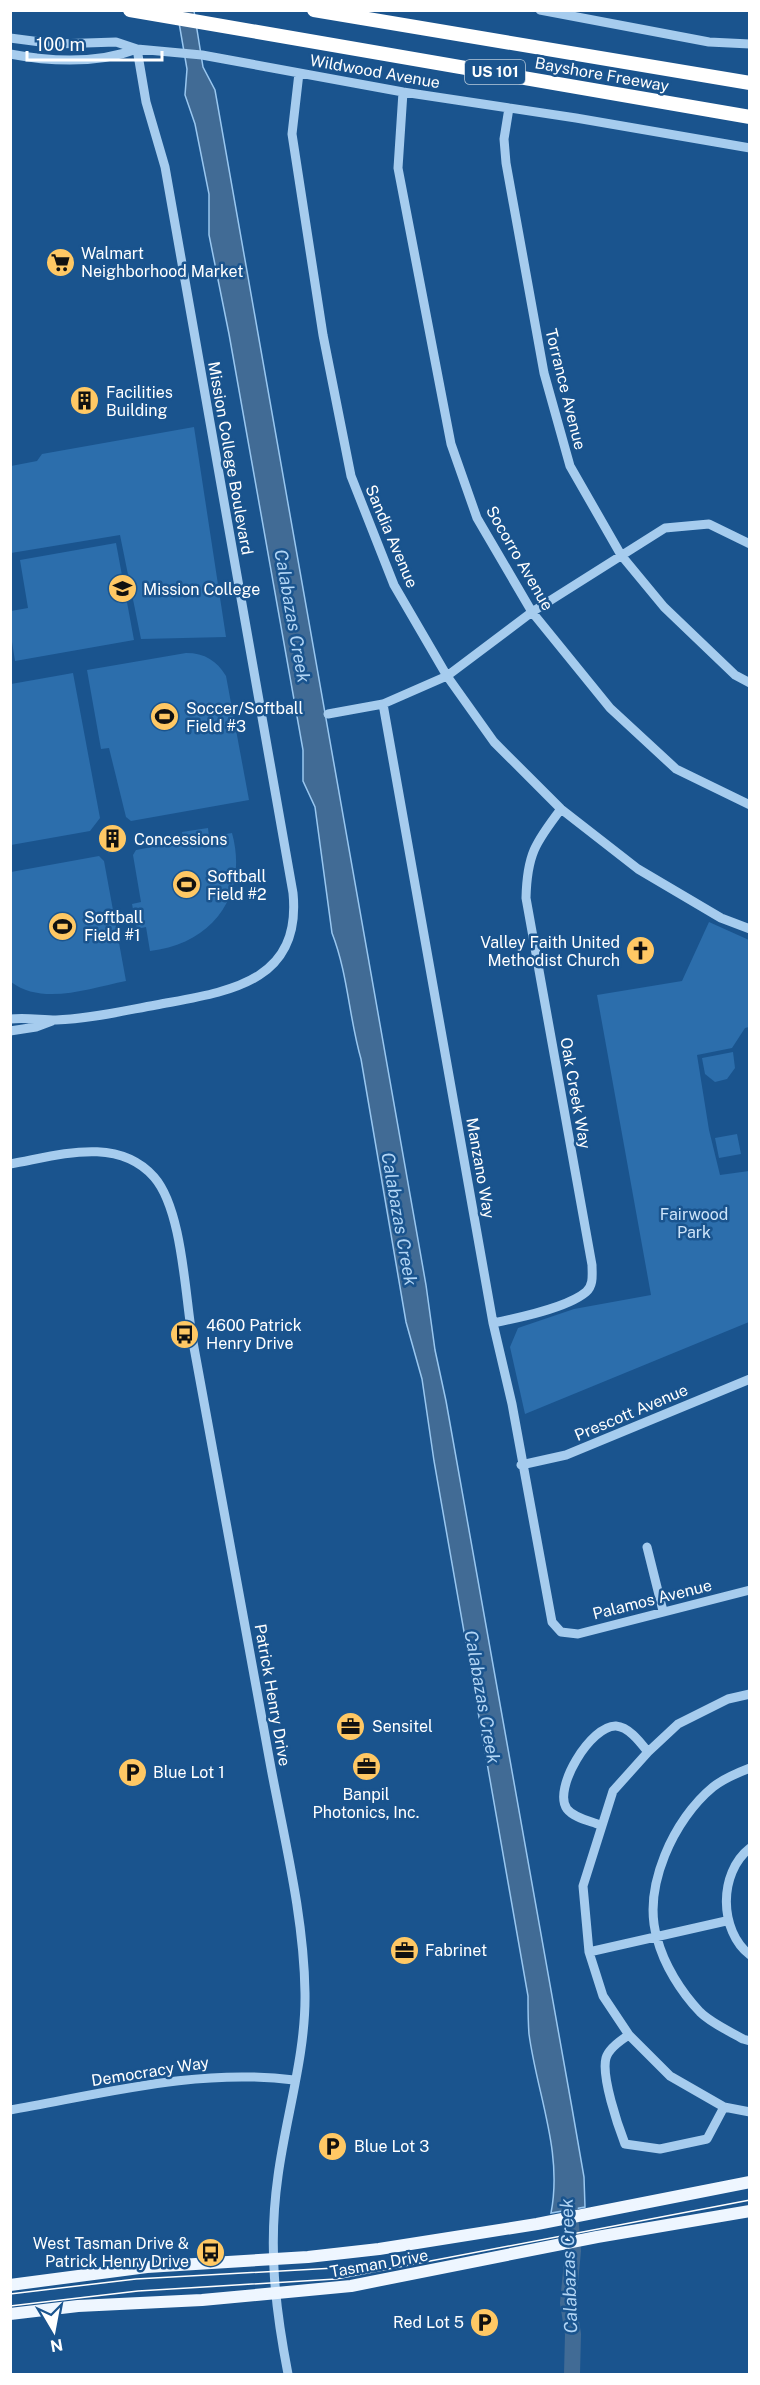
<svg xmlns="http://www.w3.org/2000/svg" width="760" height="2385" viewBox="0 0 760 2385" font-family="'Public Sans',sans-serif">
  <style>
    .green { fill: #2c6eac }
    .water { fill: #416b95; stroke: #99c7f0; stroke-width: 1.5 }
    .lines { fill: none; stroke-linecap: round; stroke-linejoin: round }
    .river { stroke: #416b95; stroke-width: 16 }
    .minor { stroke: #a6ccee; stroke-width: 9 }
    .major { stroke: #eef6ff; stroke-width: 12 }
    .highway { stroke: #fff; stroke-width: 14 }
    .tram { stroke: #fff; stroke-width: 1.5 }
    .labels { text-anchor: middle; stroke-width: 5; stroke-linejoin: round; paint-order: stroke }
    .shield { fill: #1a548e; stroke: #baccdd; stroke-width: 1.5 }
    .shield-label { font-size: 15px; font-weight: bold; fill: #fff }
    .street-label { font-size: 16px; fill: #fff; stroke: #1a548e }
    .poi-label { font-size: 16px; fill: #fff; stroke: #1a548e; text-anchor: start }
    .park-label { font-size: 16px; fill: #cde4fa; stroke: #1a548e }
    .water-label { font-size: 18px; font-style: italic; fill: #b2d5f5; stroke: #1a548e }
  </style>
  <rect width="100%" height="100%" fill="#1a548e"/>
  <path class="green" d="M194 427 226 637 141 639 120 535 11 553V466L37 461 42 454Z
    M116 543 134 640 15 661 11 635V611L28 608 20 560Z
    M186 653C205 653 217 661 226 676L249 800 131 821 126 817 109 748 101 749 87 670Z
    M73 673 100 818 90 831 11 845V684Z
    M208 828 209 837 232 833C249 895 212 944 150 951L146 927 137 929 132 904 141 902 133 855 136 850 184 841 182 832Z
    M99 856 104 861 126 981C90 988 43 1006 11 982V872Z
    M709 922 749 940V1027L745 1028 732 1048 697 1055 709 1130 720 1175 749 1171V1322L525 1414 510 1347 518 1328 574 1309 651 1295 597 995 682 981Z
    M733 1052 735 1068 727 1079 715 1082 705 1074 702 1058Z
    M737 1134 741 1154 719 1158 715 1138Z"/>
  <path class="water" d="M177 11H194L203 67 215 90 426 1285 435 1350 446 1401 572 2108 584 2177 585 2207 551 2213C563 2152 537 2094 529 2034 528 2022 528 2009 528 1996L434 1461 422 1379 406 1322 361 1059C349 1018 348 974 332 933L315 807 303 781V750L229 334 209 235V194L195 124 185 95 187 69Z"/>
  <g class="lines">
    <path class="river" d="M569 2200 573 2251 568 2303 573 2334 572 2374"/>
    <path class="minor" d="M540 10 709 42 750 44
      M10 38 56 44 116 42 137 49 202 55 403 92 576 118 750 148
      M10 54C52 62 97 64 137 49
      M299 73 292 134 323 335 351 476 394 585 447 676 494 742 561 809 638 869 721 918 750 929
      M403 92 398 168 451 444 477 518 532 612 610 708 676 769 750 805
      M509 108 504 139 506 163 544 373 570 466 621 555 664 607 735 675 750 683
      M383 704 493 1323 512 1404 552 1622 561 1632 578 1634 750 1590
      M328 714 383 704 447 676 532 612 665 528 709 524 750 544
      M10 1019C26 1017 41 1020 56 1020 89 1019 123 1011 156 1005 224 992 302 985 293 893L165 167 146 102 137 49
      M10 1031 36 1027 52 1021
      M10 1164C57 1156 117 1135 154 1177 183 1210 185 1298 193 1342 218 1484 246 1626 271 1768 285 1842 304 1918 305 1993 306 2054 286 2116 278 2176 268 2246 275 2307 288 2374
      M493 1323C518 1318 567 1308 586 1292 594 1285 592 1274 592 1265L526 898C527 855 535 843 561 809
      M521 1465 566 1455 750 1379
      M647 1547 663 1611
      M750 1694 728 1699 678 1724 648 1752 613 1791 583 1886 589 1952 603 1996 629 2035 670 2076 724 2107 750 2112
      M750 1768C737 1773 723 1779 713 1787 674 1819 642 1887 657 1938 664 1965 681 1992 700 2012 711 2023 729 2031 743 2039L750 2041
      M600 1825C590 1821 574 1818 567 1809 552 1789 591 1725 616 1726 629 1727 640 1742 648 1752
      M750 1848C718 1873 719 1931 750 1955
      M589 1952 726 1921
      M629 2035C621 2040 609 2048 606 2058 601 2076 618 2126 625 2144L660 2149 707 2139 724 2107
      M10 2110C106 2093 198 2068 294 2080"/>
    <path class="major" d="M10 2285 147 2267 308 2257 379 2249 537 2224 750 2182
      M10 2314 78 2306 202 2300 351 2286 597 2237 750 2211"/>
    <path class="highway" d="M130 10 750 117
      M314 10 750 83"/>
    <path class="tram" d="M10 2294 136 2279 335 2268 381 2263
      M10 2306 138 2291 336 2279 750 2200"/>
  </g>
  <defs>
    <symbol id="supermarket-disc" viewBox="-11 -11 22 22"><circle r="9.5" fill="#ffc864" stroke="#1a548e"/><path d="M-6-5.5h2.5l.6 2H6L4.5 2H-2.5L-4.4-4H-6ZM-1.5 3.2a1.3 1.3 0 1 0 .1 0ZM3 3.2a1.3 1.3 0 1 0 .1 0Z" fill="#111"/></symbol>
    <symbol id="building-disc" viewBox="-11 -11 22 22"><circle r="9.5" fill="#ffc864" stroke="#1a548e"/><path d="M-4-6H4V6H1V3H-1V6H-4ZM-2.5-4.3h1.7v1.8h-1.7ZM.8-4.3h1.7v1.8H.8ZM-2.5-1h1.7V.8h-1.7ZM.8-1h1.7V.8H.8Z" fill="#111"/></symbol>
    <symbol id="university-disc" viewBox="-11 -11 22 22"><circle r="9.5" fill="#ffc864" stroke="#1a548e"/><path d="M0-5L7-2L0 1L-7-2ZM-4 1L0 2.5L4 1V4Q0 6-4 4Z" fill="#111"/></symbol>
    <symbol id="stadium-disc" viewBox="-11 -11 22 22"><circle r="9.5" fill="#ffc864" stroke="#1a548e"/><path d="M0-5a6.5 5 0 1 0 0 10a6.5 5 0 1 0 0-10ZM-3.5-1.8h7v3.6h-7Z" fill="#111"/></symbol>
    <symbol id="church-disc" viewBox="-11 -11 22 22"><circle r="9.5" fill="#ffc864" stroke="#1a548e"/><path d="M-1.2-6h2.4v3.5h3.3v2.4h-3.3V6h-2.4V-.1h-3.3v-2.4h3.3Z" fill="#111"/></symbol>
    <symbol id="bus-disc" viewBox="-11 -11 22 22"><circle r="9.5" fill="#ffc864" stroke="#1a548e"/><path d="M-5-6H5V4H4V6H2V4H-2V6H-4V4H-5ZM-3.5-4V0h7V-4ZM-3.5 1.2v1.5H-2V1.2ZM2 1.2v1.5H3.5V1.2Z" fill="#111"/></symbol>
    <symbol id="office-disc" viewBox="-11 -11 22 22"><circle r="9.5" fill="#ffc864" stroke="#1a548e"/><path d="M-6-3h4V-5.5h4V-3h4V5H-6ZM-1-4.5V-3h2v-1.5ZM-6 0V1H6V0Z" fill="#111"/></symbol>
    <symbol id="parking-disc" viewBox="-11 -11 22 22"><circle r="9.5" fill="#ffc864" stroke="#1a548e"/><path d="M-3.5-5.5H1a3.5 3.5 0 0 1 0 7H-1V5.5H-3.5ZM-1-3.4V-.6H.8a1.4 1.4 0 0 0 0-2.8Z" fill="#111"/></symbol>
  </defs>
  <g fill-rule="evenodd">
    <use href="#supermarket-disc" x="44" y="246" width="33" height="33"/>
    <use href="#building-disc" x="68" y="384" width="33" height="33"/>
    <use href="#university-disc" x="106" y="572" width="33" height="33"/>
    <use href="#stadium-disc" x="148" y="700" width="33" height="33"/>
    <use href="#building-disc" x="96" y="822" width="33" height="33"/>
    <use href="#stadium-disc" x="170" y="868" width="33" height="33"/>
    <use href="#stadium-disc" x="46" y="910" width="33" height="33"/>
    <use href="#church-disc" x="624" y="934" width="33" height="33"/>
    <use href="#bus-disc" x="168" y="1318" width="33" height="33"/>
    <use href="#office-disc" x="334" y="1710" width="33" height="33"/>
    <use href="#office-disc" x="350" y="1750" width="33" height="33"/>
    <use href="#parking-disc" x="116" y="1756" width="33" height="33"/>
    <use href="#office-disc" x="388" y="1934" width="33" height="33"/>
    <use href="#parking-disc" x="316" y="2130" width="33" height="33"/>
    <use href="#bus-disc" x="194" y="2236" width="33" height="33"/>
    <use href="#parking-disc" x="468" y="2306" width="33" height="33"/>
  </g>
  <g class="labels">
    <rect class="shield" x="465" y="60" width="60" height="24" rx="4.5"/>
    <g class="shield-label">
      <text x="495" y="77">US 101</text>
    </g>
    <g class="street-label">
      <text transform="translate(375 71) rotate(10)" y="6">Wildwood Avenue</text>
      <text transform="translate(602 74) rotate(10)" y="6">Bayshore Freeway</text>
      <text transform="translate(566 389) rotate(76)" y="6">Torrance Avenue</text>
      <text transform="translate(231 458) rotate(80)" y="6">Mission College Boulevard</text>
      <text transform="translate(392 536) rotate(67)" y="6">Sandia Avenue</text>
      <text transform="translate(520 558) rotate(60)" y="6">Socorro Avenue</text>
      <text transform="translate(576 1093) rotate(80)" y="6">Oak Creek Way</text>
      <text transform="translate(481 1168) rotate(80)" y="6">Manzano Way</text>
      <text transform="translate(631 1412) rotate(-23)" y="6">Prescott Avenue</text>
      <text transform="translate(652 1599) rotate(-14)" y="6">Palamos Avenue</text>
      <text transform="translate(273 1695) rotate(80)" y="6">Patrick Henry Drive</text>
      <text transform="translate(150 2071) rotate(-9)" y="6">Democracy Way</text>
      <text transform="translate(379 2263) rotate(-10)" y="6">Tasman Drive</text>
    </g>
    <g class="poi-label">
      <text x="81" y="259">Walmart<tspan x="81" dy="18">Neighborhood Market</tspan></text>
      <text x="106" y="398">Facilities<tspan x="106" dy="18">Building</tspan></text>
      <text x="143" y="595">Mission College</text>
      <text x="186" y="714">Soccer/Softball<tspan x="186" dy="18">Field #3</tspan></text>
      <text x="134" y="845">Concessions</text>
      <text x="207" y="882">Softball<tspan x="207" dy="18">Field #2</tspan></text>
      <text x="84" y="923">Softball<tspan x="84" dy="18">Field #1</tspan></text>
      <text x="620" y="948" text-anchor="end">Valley Faith United<tspan x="620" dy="18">Methodist Church</tspan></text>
      <text x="206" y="1331">4600 Patrick<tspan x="206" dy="18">Henry Drive</tspan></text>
      <text x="372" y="1732">Sensitel</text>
      <text x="153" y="1778">Blue Lot 1</text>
      <text x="366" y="1800" text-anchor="middle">Banpil<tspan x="366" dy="18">Photonics, Inc.</tspan></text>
      <text x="425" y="1956">Fabrinet</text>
      <text x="354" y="2152">Blue Lot 3</text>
      <text x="189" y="2249" text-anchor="end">West Tasman Drive &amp;<tspan x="189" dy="18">Patrick Henry Drive</tspan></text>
      <text x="464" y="2328" text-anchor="end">Red Lot 5</text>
    </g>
    <g class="park-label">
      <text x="694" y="1220">Fairwood<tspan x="694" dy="18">Park</tspan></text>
    </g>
    <g class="water-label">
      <text transform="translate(292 616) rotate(80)" y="6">Calabazas Creek</text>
      <text transform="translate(399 1219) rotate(80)" y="6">Calabazas Creek</text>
      <text transform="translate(482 1697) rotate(80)" y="6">Calabazas Creek</text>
      <text transform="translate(569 2266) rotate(-92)" y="6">Calabazas Creek</text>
    </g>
  </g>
  <rect width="760" height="2385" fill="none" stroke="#ffffff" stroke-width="24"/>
  <g transform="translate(54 2331) rotate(170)" stroke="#1a548e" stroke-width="4.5" paint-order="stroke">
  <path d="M0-4.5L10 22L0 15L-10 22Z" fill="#ffffff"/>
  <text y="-9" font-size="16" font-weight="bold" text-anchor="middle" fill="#ffffff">N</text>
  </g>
  <path d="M27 51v9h135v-9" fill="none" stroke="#ffffff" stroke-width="3"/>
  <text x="36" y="51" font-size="18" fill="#ffffff" stroke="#1a548e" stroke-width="4.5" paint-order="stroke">100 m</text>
</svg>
